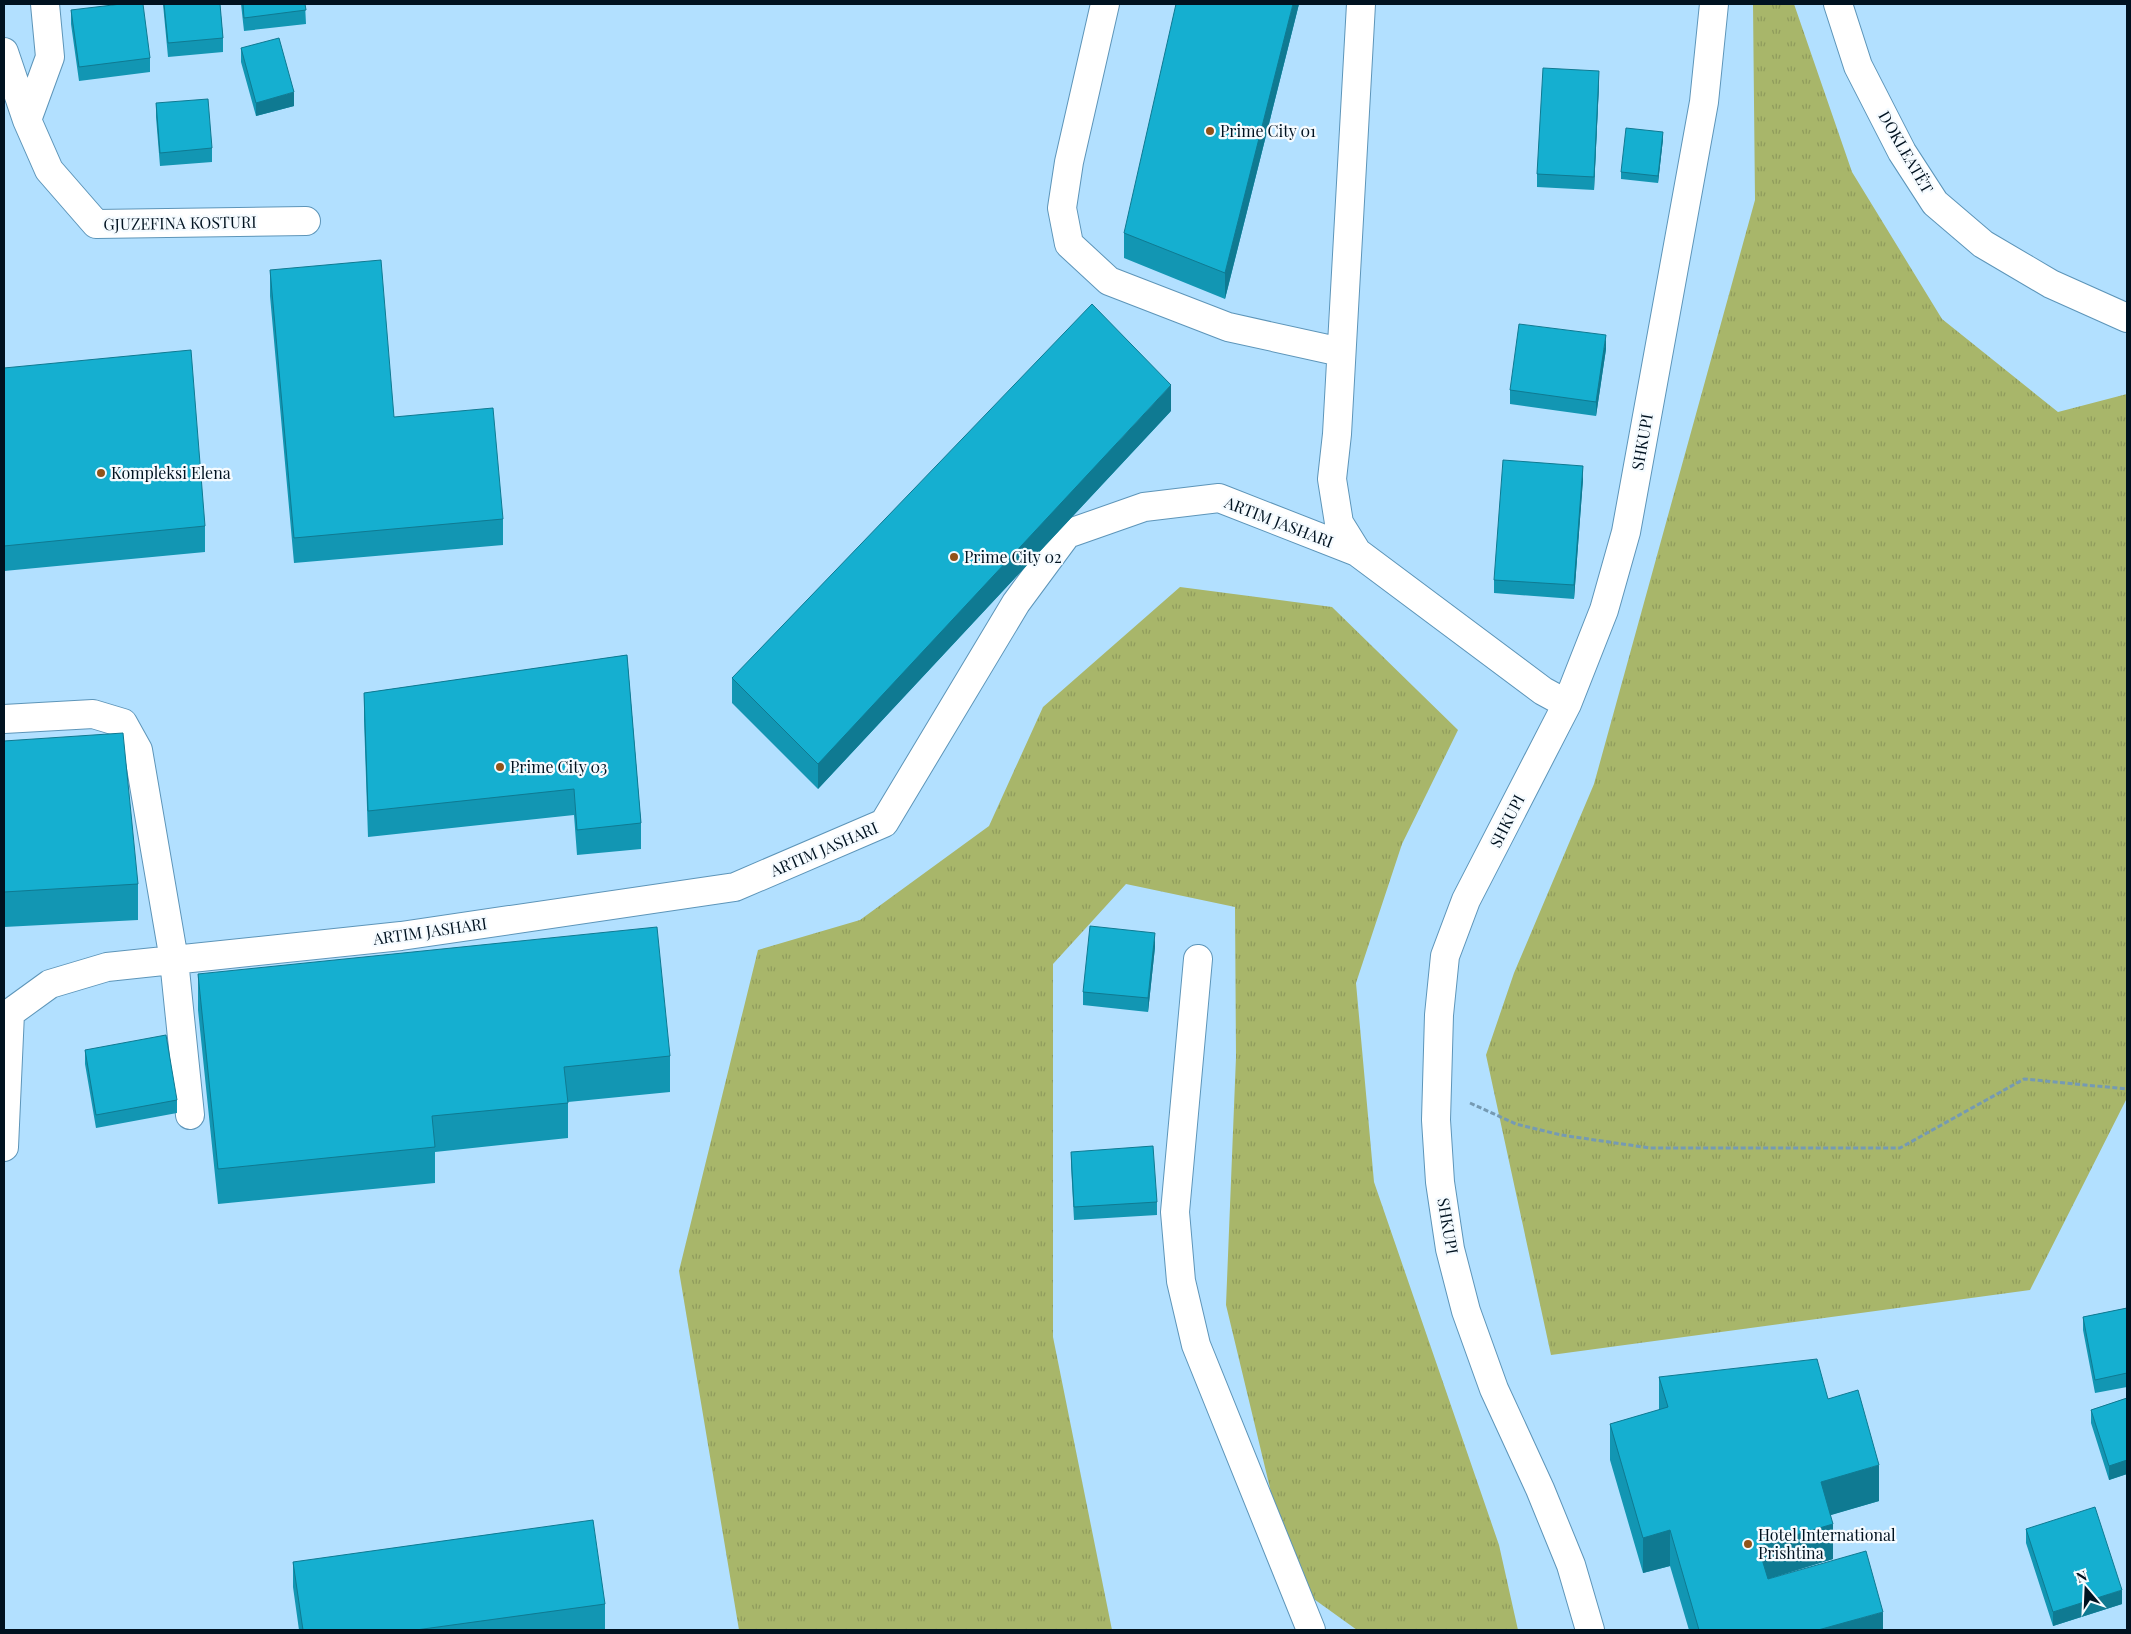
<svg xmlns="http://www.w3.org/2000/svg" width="2131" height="1634" viewBox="0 0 2131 1634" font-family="'Playfair Display',serif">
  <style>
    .grass { fill: url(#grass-tufts) }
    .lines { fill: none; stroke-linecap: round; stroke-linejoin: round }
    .minor-casing { stroke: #5d95b9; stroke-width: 30 }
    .path { stroke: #759ab3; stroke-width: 3; stroke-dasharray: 5 2.5; stroke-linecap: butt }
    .minor { stroke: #fff; stroke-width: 28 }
    .wall { fill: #1296b3 }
    .shaded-wall { fill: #0f7a92 }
    .building { fill: #15afd0; stroke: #0f7a92 }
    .poi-dot { fill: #915319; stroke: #f5fbff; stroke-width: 2 }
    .labels { text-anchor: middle; stroke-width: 4.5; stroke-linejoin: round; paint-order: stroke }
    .poi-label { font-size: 16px; fill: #001220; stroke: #f5fbff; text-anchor: start }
    .street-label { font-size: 16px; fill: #001220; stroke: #f5fbff }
  </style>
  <defs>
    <pattern id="grass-tufts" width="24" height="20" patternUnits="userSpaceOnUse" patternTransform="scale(1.25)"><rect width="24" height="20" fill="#a8b66a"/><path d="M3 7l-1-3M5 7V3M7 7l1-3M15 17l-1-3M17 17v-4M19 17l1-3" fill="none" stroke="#8f9b5c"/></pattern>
  </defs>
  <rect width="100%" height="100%" fill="#b2e0ff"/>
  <path class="grass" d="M1753 4H1794L1852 172 1942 319 2058 412 2127 394V1098L2030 1290 1551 1355 1486 1055 1514 973 1594 784 1755 200Z
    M1180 587 1332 607 1458 730 1402 844 1356 983 1374 1182 1499 1545 1518 1630H1357L1293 1584 1226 1305 1236 1057 1235 907 1126 884 1053 964V1337L1112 1630H739L679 1271 758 950 860 920 989 826 1043 707Z"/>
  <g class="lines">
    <defs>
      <path id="minor" d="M1105 4 1069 162 1062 208 1069 244 1109 281 1228 327 1341 352
        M1838 4 1858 66 1902 152 1935 203 1983 244 2051 284 2127 318
        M4 52 27 120 49 170 96 224 306 221
        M27 120 50 57 45 4
        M1357 552 1339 523 1332 479 1337 434 1361 4
        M4 719 93 714 123 723 138 750 174 960 190 1115
        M1198 959 1175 1212 1181 1281 1196 1345 1311 1630
        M4 1147 10 1013 50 984 107 967 401 936 735 887 884 823 1016 603 1067 534 1144 507 1219 498 1357 552 1543 691 1567 704
        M1590 1630 1571 1565 1540 1489 1494 1389 1466 1311 1450 1249 1440 1182 1436 1120 1439 1015 1445 956 1466 900 1567 704 1604 610 1626 532 1704 102 1714 4"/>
    </defs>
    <use href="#minor" class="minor-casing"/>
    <path class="path" d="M1470 1103 1516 1124 1561 1135 1650 1148H1900L2024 1079 2127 1089"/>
    <use href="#minor" class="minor"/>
  </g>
  <path class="wall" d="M163 4H220L223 38V52L168 57Z
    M241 4H305L306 24 244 31Z
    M1299 4 1225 299 1124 258V233Z
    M71 10 150 58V72L79 81 71 24Z
    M241 48 294 106 256 116 241 62Z
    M1599 84 1594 190 1537 187V174Z
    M156 103 212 148V162L160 166 156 117Z
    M1663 139 1658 183 1621 179V172Z
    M270 270 394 417 503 519V545L294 563 270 296Z
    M1606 349 1596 416 1510 404V390Z
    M4 368 205 526V552L4 571Z
    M1171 411 818 789 732 703V678Z
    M1583 479 1574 599 1494 593V580Z
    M627 655 641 823V849L577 855 574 815 368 837 364 719V693Z
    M4 741 138 884V920L4 927Z
    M1155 947 1148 1012 1083 1005V992Z
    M198 974 670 1056V1092L568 1102V1138L435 1152V1183L218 1204 198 1010Z
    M85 1050 177 1100V1113L96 1128 85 1064Z
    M1071 1152 1157 1202V1215L1074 1220 1071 1165Z
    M2127 1308V1387L2095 1393 2083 1330V1317Z
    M1659 1377 1828 1399 1879 1501 1830 1515 1833 1559 1768 1579 1883 1630H1689L1670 1566 1643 1573 1610 1460V1424L1659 1410Z
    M2127 1398V1474L2109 1480 2091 1423V1410Z
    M2026 1529 2122 1604 2053 1626 2026 1543Z
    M293 1562 605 1604V1630H299L293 1587Z"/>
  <path class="shaded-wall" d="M1293 4H1299L1225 299V273Z
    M1599 71V84L1594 190V177Z
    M294 92V106L256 116V103Z
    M1663 132V139L1658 183V176Z
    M1606 335V349L1596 416V402Z
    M1171 385V411L818 789V764Z
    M1583 466V479L1574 599V585Z
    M1155 933V947L1148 1012V998Z
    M2127 1460V1474L2109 1480V1466Z
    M1879 1465V1501L1821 1518V1482Z
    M1833 1524V1559L1758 1582V1546Z
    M1670 1530V1566L1643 1573V1538Z
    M2122 1590V1604L2053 1626V1612Z
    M1883 1612V1630H1818Z"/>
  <path class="building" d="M121 4H143L150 58 79 67 71 10Z
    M164 4H220L223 38 168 43Z
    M243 4H305L306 10 244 18Z
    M1176 4H1293L1225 273 1124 233Z
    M279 38 294 92 256 103 241 48Z
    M1543 68 1599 71 1594 177 1537 174Z
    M208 99 212 148 160 153 156 103Z
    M1626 128 1663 132 1658 176 1621 172Z
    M381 260 394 417 493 408 503 519 294 538 270 270Z
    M1092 304 1171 385 818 764 732 678Z
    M1519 324 1606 335 1596 402 1510 390Z
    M191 350 205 526 4 546V368Z
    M1503 460 1583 466 1574 585 1494 580Z
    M627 655 641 823 577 830 574 789 368 811 364 693Z
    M123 733 138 884 4 892V741Z
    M1090 926 1155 933 1148 998 1083 992Z
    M657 927 670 1056 564 1067 568 1103 432 1116 435 1147 218 1169 198 974Z
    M166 1035 177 1100 96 1115 85 1050Z
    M1153 1146 1157 1202 1074 1207 1071 1152Z
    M2127 1308V1373L2095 1380 2083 1317Z
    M1817 1359 1828 1399 1858 1390 1879 1465 1821 1482 1833 1524 1758 1546 1768 1579 1866 1551 1883 1612 1818 1630H1699L1670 1530 1643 1538 1610 1424 1668 1407 1659 1377Z
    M2127 1398V1460L2109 1466 2091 1410Z
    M2095 1507 2122 1590 2053 1612 2026 1529Z
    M593 1520 605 1604 416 1630H303L293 1562Z"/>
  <g class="poi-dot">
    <circle cx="1210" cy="131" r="5"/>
    <circle cx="101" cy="473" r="5"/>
    <circle cx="954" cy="557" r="5"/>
    <circle cx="500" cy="767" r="5"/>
    <circle cx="1748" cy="1544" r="5"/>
  </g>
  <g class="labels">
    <g class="poi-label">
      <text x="1220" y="137">Prime City 01</text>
      <text x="111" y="479">Kompleksi Elena</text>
      <text x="964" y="563">Prime City 02</text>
      <text x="510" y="773">Prime City 03</text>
      <text x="1758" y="1541">Hotel International<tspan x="1758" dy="18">Prishtina</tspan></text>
    </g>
    <g class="street-label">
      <text transform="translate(1906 152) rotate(60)" y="6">DOKLEATËT</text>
      <text transform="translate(180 223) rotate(-1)" y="6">GJUZEFINA KOSTURI</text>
      <text transform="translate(1642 442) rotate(-80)" y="6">SHKUPI</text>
      <text transform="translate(1279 522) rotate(21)" y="6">ARTIM JASHARI</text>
      <text transform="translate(1507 821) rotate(-63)" y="6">SHKUPI</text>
      <text transform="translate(824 849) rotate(-23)" y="6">ARTIM JASHARI</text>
      <text transform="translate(430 931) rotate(-8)" y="6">ARTIM JASHARI</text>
      <text transform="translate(1448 1226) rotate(80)" y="6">SHKUPI</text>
    </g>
  </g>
  <rect width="2131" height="1634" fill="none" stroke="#001220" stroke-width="10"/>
  <g transform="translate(2086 1589) rotate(341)" stroke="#f5fbff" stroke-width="4" paint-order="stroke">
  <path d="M0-4L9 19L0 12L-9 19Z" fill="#001220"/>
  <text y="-8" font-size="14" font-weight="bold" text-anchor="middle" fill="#001220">N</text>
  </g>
</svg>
